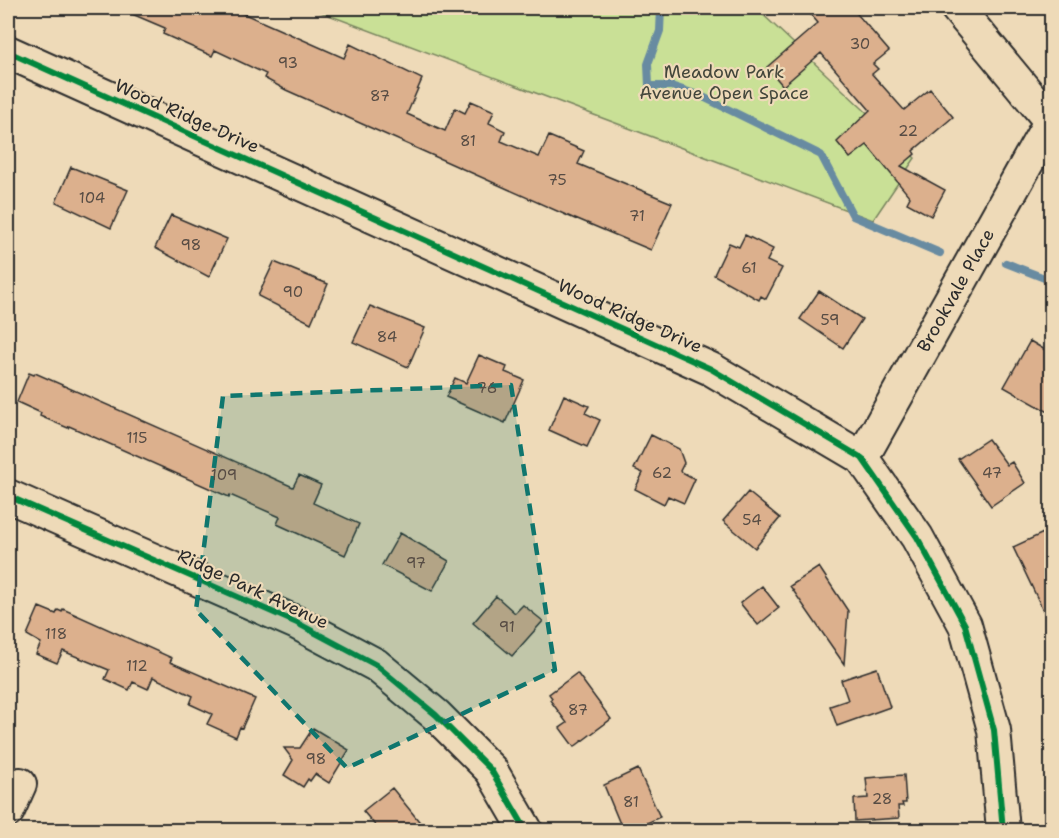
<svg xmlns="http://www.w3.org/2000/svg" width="1059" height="838" viewBox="0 0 1059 838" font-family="'Shantell Sans',sans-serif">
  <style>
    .green { fill: #c9e096; stroke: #7a8660; stroke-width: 1.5 }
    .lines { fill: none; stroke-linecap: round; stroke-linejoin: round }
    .stream { stroke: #688ba1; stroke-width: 8 }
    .building { fill: #dcb08d; stroke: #2b2b2b; stroke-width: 1.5 }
    .street-casing { stroke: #2b2b2b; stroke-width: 36 }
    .street { stroke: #eedab8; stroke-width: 32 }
    .cycleway-casing { stroke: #eedab8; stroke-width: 10 }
    .cycleway { stroke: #00873e; stroke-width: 6 }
    .marked { fill: #0f766e; fill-opacity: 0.2; stroke: #0f766e; stroke-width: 4.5; stroke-dasharray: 12 8; stroke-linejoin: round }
    .labels { text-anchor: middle; stroke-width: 4.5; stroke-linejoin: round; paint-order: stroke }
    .number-label { font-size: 15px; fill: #574c44 }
    .park-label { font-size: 18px; fill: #43463b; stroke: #eedab8 }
    .street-label { font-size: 18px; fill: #2b2b2b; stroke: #eedab8 }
  </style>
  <rect width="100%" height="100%" fill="#eedab8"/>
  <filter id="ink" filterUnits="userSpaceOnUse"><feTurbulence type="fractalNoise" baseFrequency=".0167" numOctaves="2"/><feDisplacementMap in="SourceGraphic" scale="12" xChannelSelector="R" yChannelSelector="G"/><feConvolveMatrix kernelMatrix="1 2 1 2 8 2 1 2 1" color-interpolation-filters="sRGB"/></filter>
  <g filter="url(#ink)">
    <path class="green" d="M310 8H756L915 158 873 220Z"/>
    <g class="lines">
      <path class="stream" d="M661 8 660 31 648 64 649 86H671L701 96 821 155 853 216 940 253
        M1006 263 1052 281"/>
    </g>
    <path class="building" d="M118 8H231L344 58 350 44 422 79 407 114 445 131 455 108 465 113 471 101 494 111 489 123 505 131 501 141 539 157 549 136 584 151 578 164 672 203 651 250 575 218V219L286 90 264 78 266 74 215 50 212 56 163 34 165 28Z
      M805 8H852L889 51 873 64 878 69 872 74 904 110 930 89 953 117 913 151 915 154 901 166 945 190 931 216 907 203 910 197 867 145 850 158 837 142 870 110 821 53 783 86 767 67 818 23Z
      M71 167 128 190 111 228 56 202Z
      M171 215 227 239 209 277 155 248Z
      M745 235 773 249 767 261 782 268 766 299 761 296 759 300 714 275 729 243 739 247Z
      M274 262 328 284 311 323 258 296Z
      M819 291 862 319 843 348 800 319Z
      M370 306 425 328 408 367 353 342Z
      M1030 341 1052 354V414L1004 387Z
      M479 355 507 367 505 372 524 380 505 423 446 397 455 378 466 383Z
      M29 373 34 375 35 373 293 487 299 475 321 485 313 503 359 524 345 555 277 524 280 517 230 495 229 497 69 426 68 428 40 416 41 413 17 402Z
      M564 395 589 406 585 413 600 420 587 447 549 430Z
      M651 435 679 449 684 463 680 471 695 479 684 503 668 496 664 504 635 489 643 473 634 469Z
      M988 439 1007 465 1012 462 1025 483 991 506 958 459Z
      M748 492 780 518 755 548 723 521Z
      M1052 529V629L1013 547Z
      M400 533 449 561 432 591 382 565Z
      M819 567 848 611 844 664 790 586Z
      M762 586 779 608 758 625 740 603Z
      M496 596 515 613 523 605 543 621 512 656 473 623Z
      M39 607 56 614 58 610 62 612 63 609 172 658 170 662 255 699 242 728 240 727 236 737 207 724 212 714 190 704 193 696 153 677 148 689 133 682 129 690 105 679 109 670 63 651 57 663 36 654 41 643 27 635Z
      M877 668 890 707 837 726 830 706 848 700 841 680Z
      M577 673 611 719 574 747 560 728 567 723 550 700 552 698 549 694Z
      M313 728 349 750 329 783 315 774 310 781 308 779 303 787 284 775 293 760 284 748H300Z
      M638 769 660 817 630 831H623L604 785Z
      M904 775 906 803H902L903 806H898L899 818 855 821 854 799 868 798 866 778Z
      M392 788 427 831H380L363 811Z"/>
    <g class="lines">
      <defs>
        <g id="street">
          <path d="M957 8 1052 123"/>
          <path d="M8 52 711 369 862 458 917 537 965 625 994 730 1003 830"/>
          <path id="s1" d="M862 458 1050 122"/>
          <path d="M8 496 297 623 376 665 436 715 491 770 526 830"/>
          <path d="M8 811 20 784"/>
        </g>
      </defs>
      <use href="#street" class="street-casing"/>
      <use href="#street" class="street"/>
      <defs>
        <path id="cycleway" d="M8 52 711 369 862 458 917 537 965 625 994 730 1003 830
          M8 496 297 623 376 665 436 715 491 770 526 830"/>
      </defs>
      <use href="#cycleway" class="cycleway-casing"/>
      <use href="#cycleway" class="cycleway"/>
    </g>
  </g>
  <path class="marked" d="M511 385 555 670 347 768 196 610 223 396Z"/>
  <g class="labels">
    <g class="number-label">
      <text x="860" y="49">30</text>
      <text x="288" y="68">93</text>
      <text x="380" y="101">87</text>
      <text x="908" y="136">22</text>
      <text x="468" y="146">81</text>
      <text x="557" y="185">75</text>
      <text x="92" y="203">104</text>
      <text x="637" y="221">71</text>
      <text x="191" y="250">98</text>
      <text x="749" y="273">61</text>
      <text x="293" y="297">90</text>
      <text x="830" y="325">59</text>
      <text x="387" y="342">84</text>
      <text x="487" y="393">76</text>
      <text x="137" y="443">115</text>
      <text x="662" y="478">62</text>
      <text x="992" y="478">47</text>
      <text x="224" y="480">109</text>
      <text x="752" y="525">54</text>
      <text x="416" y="568">97</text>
      <text x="507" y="632">91</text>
      <text x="56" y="639">118</text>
      <text x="137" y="671">112</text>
      <text x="578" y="715">87</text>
      <text x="316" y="764">98</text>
      <text x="882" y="804">28</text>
      <text x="631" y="807">81</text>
    </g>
    <g class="park-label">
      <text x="724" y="78">Meadow Park<tspan x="724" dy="21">Avenue Open Space</tspan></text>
    </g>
    <g class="street-label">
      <text transform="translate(187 116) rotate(24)" y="6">Wood Ridge Drive</text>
      <text dy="6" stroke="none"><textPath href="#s1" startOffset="192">Brookvale Place</textPath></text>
      <text transform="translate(630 316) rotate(24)" y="6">Wood Ridge Drive</text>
      <text transform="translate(253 589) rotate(25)" y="6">Ridge Park Avenue</text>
    </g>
  </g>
  <rect width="1059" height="838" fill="none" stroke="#eedab8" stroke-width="30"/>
  <rect x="15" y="15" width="1029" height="808" fill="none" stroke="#2b2b2b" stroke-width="2" filter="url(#ink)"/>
</svg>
